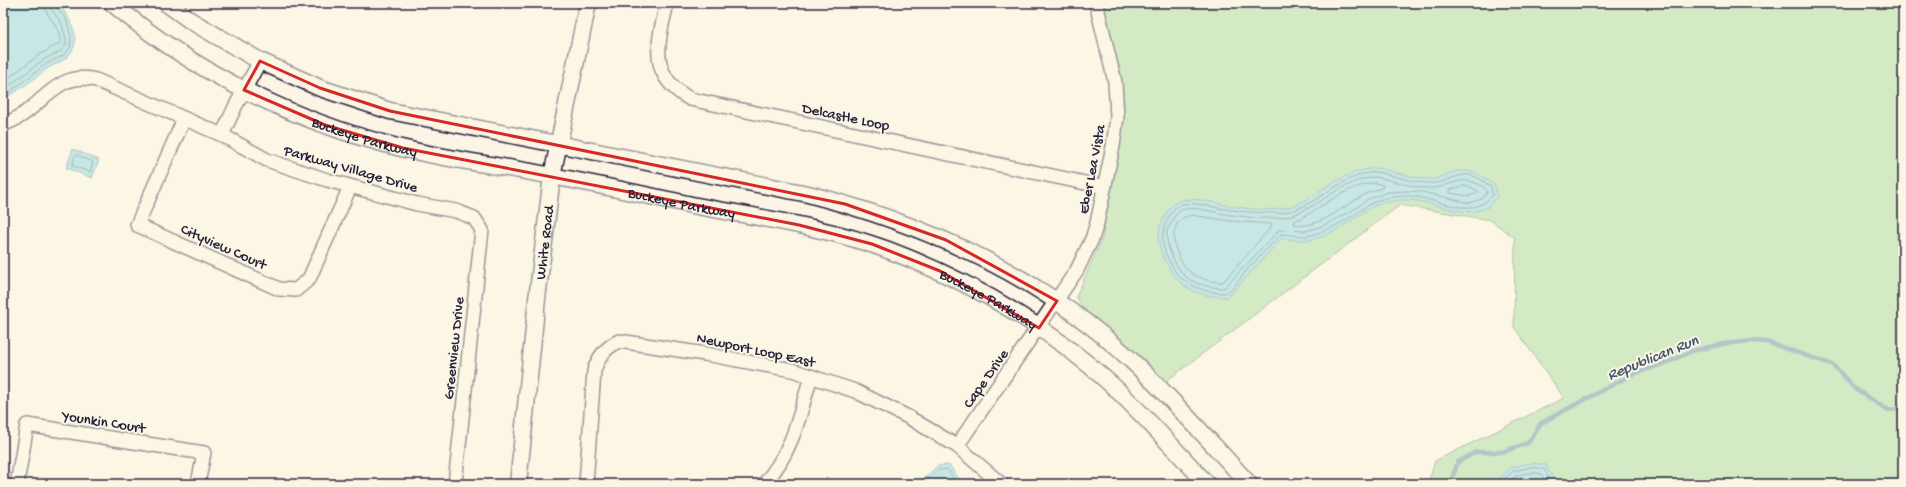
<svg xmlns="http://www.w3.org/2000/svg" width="1906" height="487" viewBox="0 0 1906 487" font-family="'Gochi Hand',sans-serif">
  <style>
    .green { fill: #a4db9e; stroke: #637e6c }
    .water { fill: #85d4e2; stroke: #5d8d9f }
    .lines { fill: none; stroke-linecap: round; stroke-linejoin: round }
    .shore { stroke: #4a697e; stroke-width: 1 }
    .stream { stroke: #5d8d9f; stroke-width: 4.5 }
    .minor-casing { stroke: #22223b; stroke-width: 16 }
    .tertiary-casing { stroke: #22223b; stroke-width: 19 }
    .minor { stroke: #fcf5e5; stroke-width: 13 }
    .tertiary { stroke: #fcf5e5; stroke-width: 16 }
    .marked { fill: none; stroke: #d62828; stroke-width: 3; stroke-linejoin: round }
    .labels { text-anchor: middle; stroke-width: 4; stroke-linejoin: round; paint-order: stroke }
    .street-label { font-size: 15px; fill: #22223b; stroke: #fcf5e5 }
    .water-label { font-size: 16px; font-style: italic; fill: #40576d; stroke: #fcf5e5 }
  </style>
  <rect width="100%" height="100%" fill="#fcf5e5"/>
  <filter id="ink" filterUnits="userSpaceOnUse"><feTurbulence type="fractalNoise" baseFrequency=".025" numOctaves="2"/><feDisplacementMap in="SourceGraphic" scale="8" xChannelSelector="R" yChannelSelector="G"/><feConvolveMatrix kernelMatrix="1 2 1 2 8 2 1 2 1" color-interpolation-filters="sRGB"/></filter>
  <g filter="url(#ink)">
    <path class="green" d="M1104 3H1903V484H1428L1435 461 1564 398 1514 327 1515 238 1490 220 1400 205 1165 382 1090 316 1076 297 1102 239 1124 103 1108 32Z"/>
    <path class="water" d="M4 3H58C69 17 85 41 67 57 61 63 51 65 44 71 31 81 18 92 3 98Z
      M73 149 99 160 92 178 66 168Z
      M1376 168C1393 171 1410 177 1427 179 1436 180 1443 176 1451 173 1468 167 1482 174 1495 186L1497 197C1494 200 1490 206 1486 208 1461 219 1434 201 1408 200 1397 200 1382 202 1372 207 1351 219 1332 238 1307 240 1298 241 1290 239 1282 238L1228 297C1202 297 1183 291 1169 268 1160 253 1154 237 1163 220 1166 214 1169 207 1175 203 1187 194 1218 204 1231 206 1248 209 1272 212 1289 207 1299 205 1309 198 1318 192 1336 180 1354 170 1376 168Z
      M1532 463 1546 465 1556 484H1494L1511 467Z
      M949 465 963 484H915L929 474 937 466Z"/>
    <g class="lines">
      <path class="shore" d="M3 82 39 55 60 43C62 26 45 18 44 3
        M3 89 9 86 43 60 61 51 66 45V38L61 22 51 9 50 3
        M3 94 11 91 46 64 64 55 70 48 71 37 66 19 56 7 55 3
        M77 155 93 162 90 172 72 166 75 156Z
        M1376 172C1393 175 1410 182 1428 183 1456 185 1460 161 1491 187L1493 195C1471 223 1431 194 1403 196 1392 197 1380 198 1371 204 1365 206 1361 211 1356 214 1341 223 1325 232 1308 236 1299 237 1290 234 1281 234L1245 272 1234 287 1226 293C1209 293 1195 289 1181 278 1177 276 1175 270 1172 266 1162 249 1159 237 1168 218 1170 214 1174 209 1177 206 1189 199 1218 209 1231 210 1246 212 1262 213 1277 213 1314 212 1338 174 1376 172Z
        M1376 177C1392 180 1409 187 1427 188 1448 190 1458 173 1480 185 1484 187 1487 189 1487 193L1482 199 1469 203 1422 192 1407 191 1389 192 1368 199 1353 210 1323 226 1306 231 1279 230 1224 288C1210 288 1192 284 1182 273 1174 263 1165 244 1167 231 1168 228 1171 224 1173 220 1174 217 1177 213 1180 211 1191 204 1219 214 1231 215 1246 217 1264 219 1279 218 1315 214 1339 179 1376 177Z
        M1375 183 1383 185V187C1378 190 1371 191 1366 194 1347 203 1316 232 1294 224L1295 221C1321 209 1346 185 1375 183Z
        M1463 186H1469L1478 191 1479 193 1468 196 1450 193V190Z
        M1192 215 1230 221 1271 224 1272 226 1226 279 1222 282C1210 282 1196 278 1188 270 1173 255 1164 219 1192 215Z
        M922 484 939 470 947 469 958 484
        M1499 484 1513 471 1532 467 1544 469 1552 484
        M1506 484C1516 474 1527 471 1541 474L1547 484"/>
      <path class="stream" d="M1450 484 1458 462 1476 452H1502L1528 443 1541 423 1633 374 1666 363 1692 351 1723 344 1753 341 1767 342 1833 365 1855 389 1888 410 1897 409 1903 405"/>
      <defs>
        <path id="minor" d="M667 3C658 43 647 75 690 99L1104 187
          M184 119 137 225 279 289 296 290 309 279 350 187
          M3 124C40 114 53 69 96 80L222 135 267 160 327 180 417 204 456 211 474 218 482 230 455 484
          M222 135 235 107 260 61
          M957 446 1077 270 1092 239 1097 223 1113 146 1117 117 1115 82 1096 3
          M17 484 27 425 204 453 198 484
          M586 484 594 371C598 357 605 348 619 341L705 354 792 370 855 391 908 417 957 446 1001 484
          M764 484C793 451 799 417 811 376"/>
        <g id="tertiary">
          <path id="s1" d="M112 3C195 73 296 122 401 148 451 160 502 166 552 176 601 185 649 196 697 206 761 218 827 227 888 250 970 281 1049 327 1113 386 1146 417 1176 451 1207 484"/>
          <path d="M166 3 191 21 260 61 320 88 390 111 808 194C928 225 1041 276 1132 361 1174 400 1211 443 1249 484"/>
          <path id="s2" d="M518 484 537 299 552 176 588 3"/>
        </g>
      </defs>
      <use href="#minor" class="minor-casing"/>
      <use href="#tertiary" class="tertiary-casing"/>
      <use href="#minor" class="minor"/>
      <use href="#tertiary" class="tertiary"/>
    </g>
  </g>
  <path d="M0 0H1906V487H0ZM260 61 320 88 390 111 845 204 946 240 1057 301 1039 328 940 271 872 244 799 225 403 148 325 125 244 90Z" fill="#fcf5e5" fill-opacity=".55" fill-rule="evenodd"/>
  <path class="marked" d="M260 61 320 88 390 111 845 204 946 240 1057 301 1039 328 940 271 872 244 799 225 403 148 325 125 244 90Z"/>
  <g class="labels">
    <g class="street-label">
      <text transform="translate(846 116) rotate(12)" y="5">Delcastle Loop</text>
      <text dy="5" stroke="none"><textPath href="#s1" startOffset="288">Buckeye Parkway</textPath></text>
      <text transform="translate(351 168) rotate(16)" y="5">Parkway Village Drive</text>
      <text transform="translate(1091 169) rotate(-79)" y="5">Eber Lea Vista</text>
      <text dy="5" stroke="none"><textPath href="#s1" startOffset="612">Buckeye Parkway</textPath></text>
      <text dy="5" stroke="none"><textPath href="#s2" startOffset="243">White Road</textPath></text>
      <text transform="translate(224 246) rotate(24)" y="5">Cityview Court</text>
      <text dy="5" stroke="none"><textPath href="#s1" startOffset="936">Buckeye Parkway</textPath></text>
      <text transform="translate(453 348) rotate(-84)" y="5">Greenview Drive</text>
      <text transform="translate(756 349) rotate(12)" y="5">Newport Loop East</text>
      <text transform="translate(985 378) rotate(-55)" y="5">Cape Drive</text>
      <text transform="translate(104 421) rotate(9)" y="5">Younkin Court</text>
    </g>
    <g class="water-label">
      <text transform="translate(1652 356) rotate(-22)" y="6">Republican Run</text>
    </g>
  </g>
  <rect width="1906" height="487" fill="none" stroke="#fcf5e5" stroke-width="16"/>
  <rect x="8" y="8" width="1890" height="471" fill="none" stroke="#22223b" stroke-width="1.5" filter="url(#ink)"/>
</svg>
